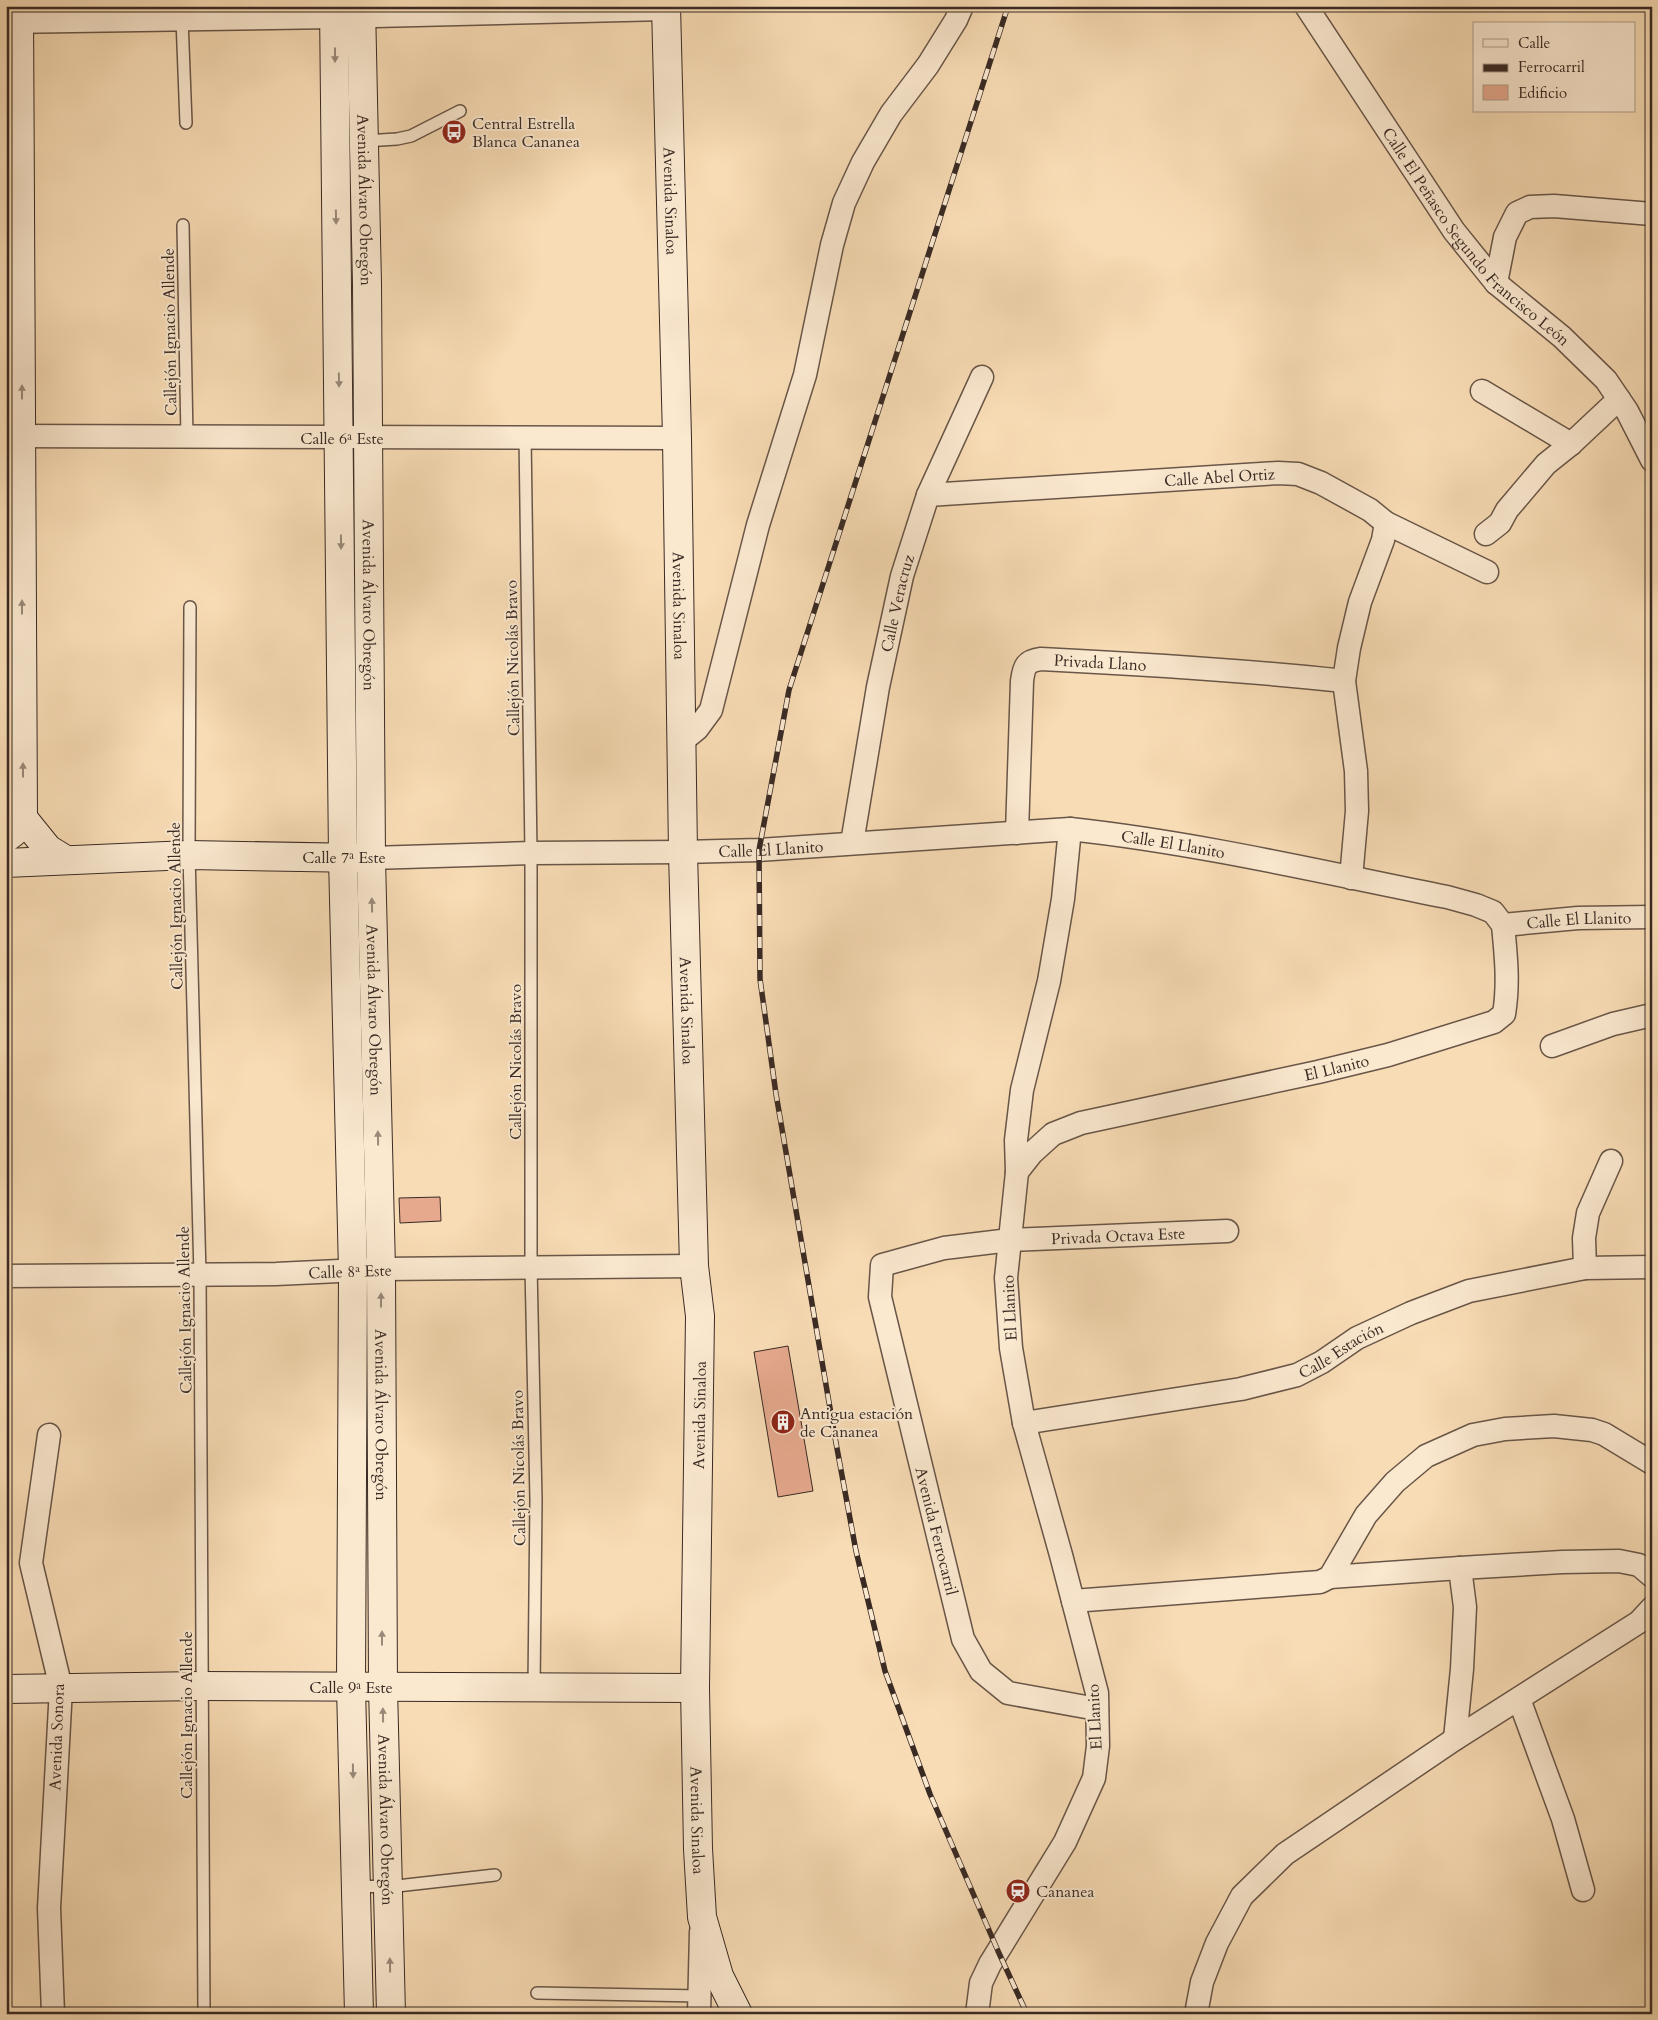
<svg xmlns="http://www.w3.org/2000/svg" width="1658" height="2020" viewBox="0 0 1658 2020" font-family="Cardo,serif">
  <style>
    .building { fill: #e6a98e; stroke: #392a24 }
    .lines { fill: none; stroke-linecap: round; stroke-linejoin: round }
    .lane-casing { stroke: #695648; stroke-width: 14 }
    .street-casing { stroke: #695648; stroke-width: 25 }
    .secondary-casing { stroke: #392a24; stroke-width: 30 }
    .lane { stroke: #fae8cf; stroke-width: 11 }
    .street { stroke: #fae8cf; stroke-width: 22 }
    .secondary { stroke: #fae8cf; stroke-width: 28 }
    .rail-casing { stroke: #392a24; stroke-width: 5.5 }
    .rail { stroke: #fae8cf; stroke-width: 4; stroke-dasharray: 11; stroke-linecap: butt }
    .oneway { fill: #9a897a }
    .labels { text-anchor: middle; stroke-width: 4; stroke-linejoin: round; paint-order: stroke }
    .poi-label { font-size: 16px; fill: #392a24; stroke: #fae8cf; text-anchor: start }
    .street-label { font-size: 16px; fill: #392a24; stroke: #fae8cf }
  </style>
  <rect width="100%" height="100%" fill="#f8dcb5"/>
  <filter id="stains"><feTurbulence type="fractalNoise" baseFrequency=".004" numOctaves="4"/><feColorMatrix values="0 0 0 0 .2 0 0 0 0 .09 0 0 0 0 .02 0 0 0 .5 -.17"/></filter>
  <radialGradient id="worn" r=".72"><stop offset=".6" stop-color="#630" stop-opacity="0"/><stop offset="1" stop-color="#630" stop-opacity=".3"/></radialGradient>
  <path class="building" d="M440 1197 441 1221 400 1223 399 1198Z
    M788 1346 813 1491 778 1497 754 1352Z"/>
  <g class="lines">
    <defs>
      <path id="lane" d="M182 19 186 123
        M364 141 397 139 411 136 460 111
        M183 225 187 438
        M525 436 531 853V1267L536 1500 534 1689
        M190 607 189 855 200 1275 204 2014
        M356 1886 388 1887 495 1875
        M537 1993 700 1996"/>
      <g id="street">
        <path id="s1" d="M1306 6 1454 231 1496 283 1562 337 1606 380 1627 411 1652 460"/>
        <path d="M6 22 334 17 666 9"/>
        <path d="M1496 283 1505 237 1517 213 1530 207 1554 206 1652 214"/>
        <path d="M1482 391 1571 444"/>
        <path d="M6 436 677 438"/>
        <path id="s2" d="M928 495 1278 473 1298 474 1321 483 1370 510 1386 523 1487 572"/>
        <path d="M1486 534 1500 523 1507 510 1546 464 1571 444 1619 399"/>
        <path d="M681 742 697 729 711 710 758 525 805 375 832 245 844 203 863 162 891 114 928 65 956 20 962 6"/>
        <path id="s3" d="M1017 833 1022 681C1024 666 1026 661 1041 659 1142 664 1243 670 1344 681"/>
        <path id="s4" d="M852 843 878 687 902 576 928 495 982 377"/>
        <path id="s5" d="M371 858 531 853 683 852 759 850 1070 829C1198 843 1322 872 1447 897L1476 905 1493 912 1503 925 1578 918 1652 917"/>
        <path d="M1351 878 1357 811 1356 771 1344 681 1349 648 1360 602 1383 540 1386 523"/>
        <path d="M1552 1046 1613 1024 1652 1015"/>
        <path id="s6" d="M1017 1172 1032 1153 1053 1134 1081 1123 1318 1072 1388 1055 1494 1022 1504 1014C1509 984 1506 956 1503 925"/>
        <path d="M1585 1268 1584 1238 1588 1213 1611 1161"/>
        <path d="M6 1276 276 1274 381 1269 694 1266"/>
        <path id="s7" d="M1024 1423 1241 1389 1297 1375 1322 1362 1357 1338 1411 1313 1469 1291 1585 1268 1652 1267"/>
        <path d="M49 1435 31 1563 61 1688 49 1908 53 2014"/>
        <path d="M1330 1577 1460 1568 1562 1562 1619 1561 1639 1565 1652 1576"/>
        <path d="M1073 1601 1320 1582 1330 1577 1366 1515 1395 1482 1426 1456 1473 1435 1505 1429 1554 1426 1592 1430 1604 1434 1652 1463"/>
        <path d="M1519 1699 1563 1819 1583 1890"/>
        <path id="s8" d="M1097 1709 1008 1693 981 1671 963 1639 880 1297 882 1265 944 1248 1010 1240 1227 1231"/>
        <path d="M1455 1739 1462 1669 1465 1607 1460 1568"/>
        <path d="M699 2014 701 1932"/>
        <path d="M977 2014 981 1983 990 1964 1065 1842 1094 1778 1098 1746 1097 1693 1061 1555 1024 1423 1011 1348 1006 1278 1017 1172 1016 1140 1022 1090 1049 981 1063 899 1070 829"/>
        <path d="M1196 2014 1202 1982 1217 1943 1242 1896 1285 1854 1455 1739 1639 1622 1652 1608"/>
      </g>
      <g id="secondary">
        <path d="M334 6 343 858 353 1271 351 1687 359 2014"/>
        <path id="s9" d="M361 6 367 284 371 858 381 1269 383 1687 391 2014"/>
        <path id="s10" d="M666 6 677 438 683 852 694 1266 700 1316 695 1688 698 1849 702 1917 719 1976 738 2014"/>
        <path d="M23 818 48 849 66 860"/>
        <path d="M6 838 14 832 23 818 19 6"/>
        <path d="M6 863 189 855 362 858"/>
        <path d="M6 1689 201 1686 695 1688"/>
      </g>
    </defs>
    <use href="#lane" class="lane-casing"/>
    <use href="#street" class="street-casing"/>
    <use href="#secondary" class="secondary-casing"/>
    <use href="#lane" class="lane"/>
    <use href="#street" class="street"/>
    <use href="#secondary" class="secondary"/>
    <defs>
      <path id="rail" d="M1008 6 789 690 759 850 760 979 776 1094 836 1443 856 1551 885 1671 930 1794 998 1951 1027 2014"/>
    </defs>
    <use href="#rail" class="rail-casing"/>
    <use href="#rail" class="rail"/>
  </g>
  <defs><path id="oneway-solid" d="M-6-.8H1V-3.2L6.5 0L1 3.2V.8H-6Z" transform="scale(1.25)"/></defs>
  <g class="oneway">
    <use href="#oneway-solid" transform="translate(335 55) rotate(90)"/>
    <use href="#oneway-solid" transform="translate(336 217) rotate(89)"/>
    <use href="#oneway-solid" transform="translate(339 380) rotate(89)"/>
    <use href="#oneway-solid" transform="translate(22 392) rotate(-90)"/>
    <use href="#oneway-solid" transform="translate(341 542) rotate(90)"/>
    <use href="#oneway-solid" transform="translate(22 607) rotate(-90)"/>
    <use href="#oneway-solid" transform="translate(23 770) rotate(-90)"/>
    <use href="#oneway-solid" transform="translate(372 905) rotate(-91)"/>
    <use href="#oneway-solid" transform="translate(378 1138) rotate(-91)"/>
    <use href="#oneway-solid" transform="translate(381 1300) rotate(-90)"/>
    <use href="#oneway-solid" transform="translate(382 1638) rotate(-90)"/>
    <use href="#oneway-solid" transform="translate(383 1715) rotate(-91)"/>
    <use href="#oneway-solid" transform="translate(353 1771) rotate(89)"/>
    <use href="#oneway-solid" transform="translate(390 1965) rotate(-91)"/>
  </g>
  <defs>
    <symbol id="bus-disc" viewBox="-11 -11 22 22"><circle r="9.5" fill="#8f2418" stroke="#fae8cf"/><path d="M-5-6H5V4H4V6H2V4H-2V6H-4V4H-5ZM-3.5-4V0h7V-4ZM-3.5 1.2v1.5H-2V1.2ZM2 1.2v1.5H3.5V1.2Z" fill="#fff"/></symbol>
    <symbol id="building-disc" viewBox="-11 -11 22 22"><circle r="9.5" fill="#8f2418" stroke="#fae8cf"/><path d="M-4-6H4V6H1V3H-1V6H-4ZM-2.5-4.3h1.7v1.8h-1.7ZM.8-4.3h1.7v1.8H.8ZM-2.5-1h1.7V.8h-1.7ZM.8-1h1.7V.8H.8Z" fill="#fff"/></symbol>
    <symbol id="station-disc" viewBox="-11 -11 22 22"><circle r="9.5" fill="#8f2418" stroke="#fae8cf"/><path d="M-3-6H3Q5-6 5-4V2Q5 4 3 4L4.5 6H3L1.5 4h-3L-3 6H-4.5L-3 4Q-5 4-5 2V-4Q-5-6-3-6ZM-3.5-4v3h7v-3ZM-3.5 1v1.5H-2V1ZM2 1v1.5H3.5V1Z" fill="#fff"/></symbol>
  </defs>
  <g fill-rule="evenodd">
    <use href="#bus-disc" x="440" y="118" width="28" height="28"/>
    <use href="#building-disc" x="769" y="1408" width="28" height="28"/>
    <use href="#station-disc" x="1004" y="1877" width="28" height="28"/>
  </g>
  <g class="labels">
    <g class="poi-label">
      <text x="472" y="129">Central Estrella<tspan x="472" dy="18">Blanca Cananea</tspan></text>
      <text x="800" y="1419">Antigua estación<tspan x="800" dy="18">de Cananea</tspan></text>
      <text x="1036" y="1897">Cananea</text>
    </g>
    <g class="street-label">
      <text dy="6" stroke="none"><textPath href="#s9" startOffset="194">Avenida Álvaro Obregón</textPath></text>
      <text dy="6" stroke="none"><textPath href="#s10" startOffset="195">Avenida Sinaloa</textPath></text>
      <text dy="6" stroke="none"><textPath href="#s1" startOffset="288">Calle El Peñasco Segundo Francisco León</textPath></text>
      <text transform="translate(169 332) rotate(-91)" y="6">Callejón Ignacio Allende</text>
      <text x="342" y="444">Calle 6ª Este</text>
      <text dy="6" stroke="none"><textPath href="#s2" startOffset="292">Calle Abel Ortiz</textPath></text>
      <text dy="6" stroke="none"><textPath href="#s4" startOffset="244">Calle Veracruz</textPath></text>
      <text dy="6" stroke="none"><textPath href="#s9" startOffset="599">Avenida Álvaro Obregón</textPath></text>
      <text dy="6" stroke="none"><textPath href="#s10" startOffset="600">Avenida Sinaloa</textPath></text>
      <text transform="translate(512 658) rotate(-91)" y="6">Callejón Nicolás Bravo</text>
      <text dy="6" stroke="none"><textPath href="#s3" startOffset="244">Privada Llano</textPath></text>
      <text dy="6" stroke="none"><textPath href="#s5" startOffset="804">Calle El Llanito</textPath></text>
      <text dy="6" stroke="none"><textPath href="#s5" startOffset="400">Calle El Llanito</textPath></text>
      <text x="344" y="863">Calle 7ª Este</text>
      <text transform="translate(175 906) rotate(-91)" y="6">Callejón Ignacio Allende</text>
      <text dy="6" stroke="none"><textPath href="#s5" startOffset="1224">Calle El Llanito</textPath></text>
      <text dy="6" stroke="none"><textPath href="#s9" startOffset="1004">Avenida Álvaro Obregón</textPath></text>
      <text dy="6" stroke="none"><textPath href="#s10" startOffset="1005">Avenida Sinaloa</textPath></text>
      <text transform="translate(515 1062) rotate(-90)" y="6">Callejón Nicolás Bravo</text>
      <text dy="6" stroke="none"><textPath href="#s6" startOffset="344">El Llanito</textPath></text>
      <text dy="6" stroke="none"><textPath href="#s8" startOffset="785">Privada Octava Este</textPath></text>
      <text transform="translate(350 1271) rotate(-2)" y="6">Calle 8ª Este</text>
      <text transform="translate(1009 1308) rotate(-93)" y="6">El Llanito</text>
      <text transform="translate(184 1310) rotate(-91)" y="6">Callejón Ignacio Allende</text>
      <text dy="6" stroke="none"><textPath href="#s7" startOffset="328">Calle Estación</textPath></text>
      <text dy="6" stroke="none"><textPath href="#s9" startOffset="1409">Avenida Álvaro Obregón</textPath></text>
      <text transform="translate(699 1415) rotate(-89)" y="6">Avenida Sinaloa</text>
      <text transform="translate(518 1468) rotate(-91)" y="6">Callejón Nicolás Bravo</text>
      <text transform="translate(937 1531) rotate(76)" y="6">Avenida Ferrocarril</text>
      <text x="351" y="1693">Calle 9ª Este</text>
      <text transform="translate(186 1715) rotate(-90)" y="6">Callejón Ignacio Allende</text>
      <text transform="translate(1094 1717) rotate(-93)" y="6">El Llanito</text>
      <text transform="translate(56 1737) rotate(-88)" y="6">Avenida Sonora</text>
      <text dy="6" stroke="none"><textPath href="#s9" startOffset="1814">Avenida Álvaro Obregón</textPath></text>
      <text dy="6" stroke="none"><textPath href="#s10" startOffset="1815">Avenida Sinaloa</textPath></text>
    </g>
  </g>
  <rect width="1658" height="2020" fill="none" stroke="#f8dcb5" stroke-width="25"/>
  <rect x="8" y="8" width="1643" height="2005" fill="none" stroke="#392a24" stroke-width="2.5"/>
  <rect x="12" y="12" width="1633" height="1995" fill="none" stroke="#392a24"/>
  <rect x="1473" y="22" width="162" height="90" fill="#fae8cf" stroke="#ad9c8b"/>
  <rect x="1483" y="39" width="25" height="8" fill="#fae8cf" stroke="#ad9c8b"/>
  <text x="1518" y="48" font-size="15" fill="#392a24">Calle</text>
  <rect x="1483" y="64" width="25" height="8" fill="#392a24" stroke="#ad9c8b"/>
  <text x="1518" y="72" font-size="15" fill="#392a24">Ferrocarril</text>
  <rect x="1483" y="85" width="25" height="15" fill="#e6a98e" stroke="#ad9c8b"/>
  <text x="1518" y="98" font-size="15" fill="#392a24">Edificio</text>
  <rect width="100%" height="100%" filter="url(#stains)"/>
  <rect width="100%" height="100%" fill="url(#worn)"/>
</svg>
